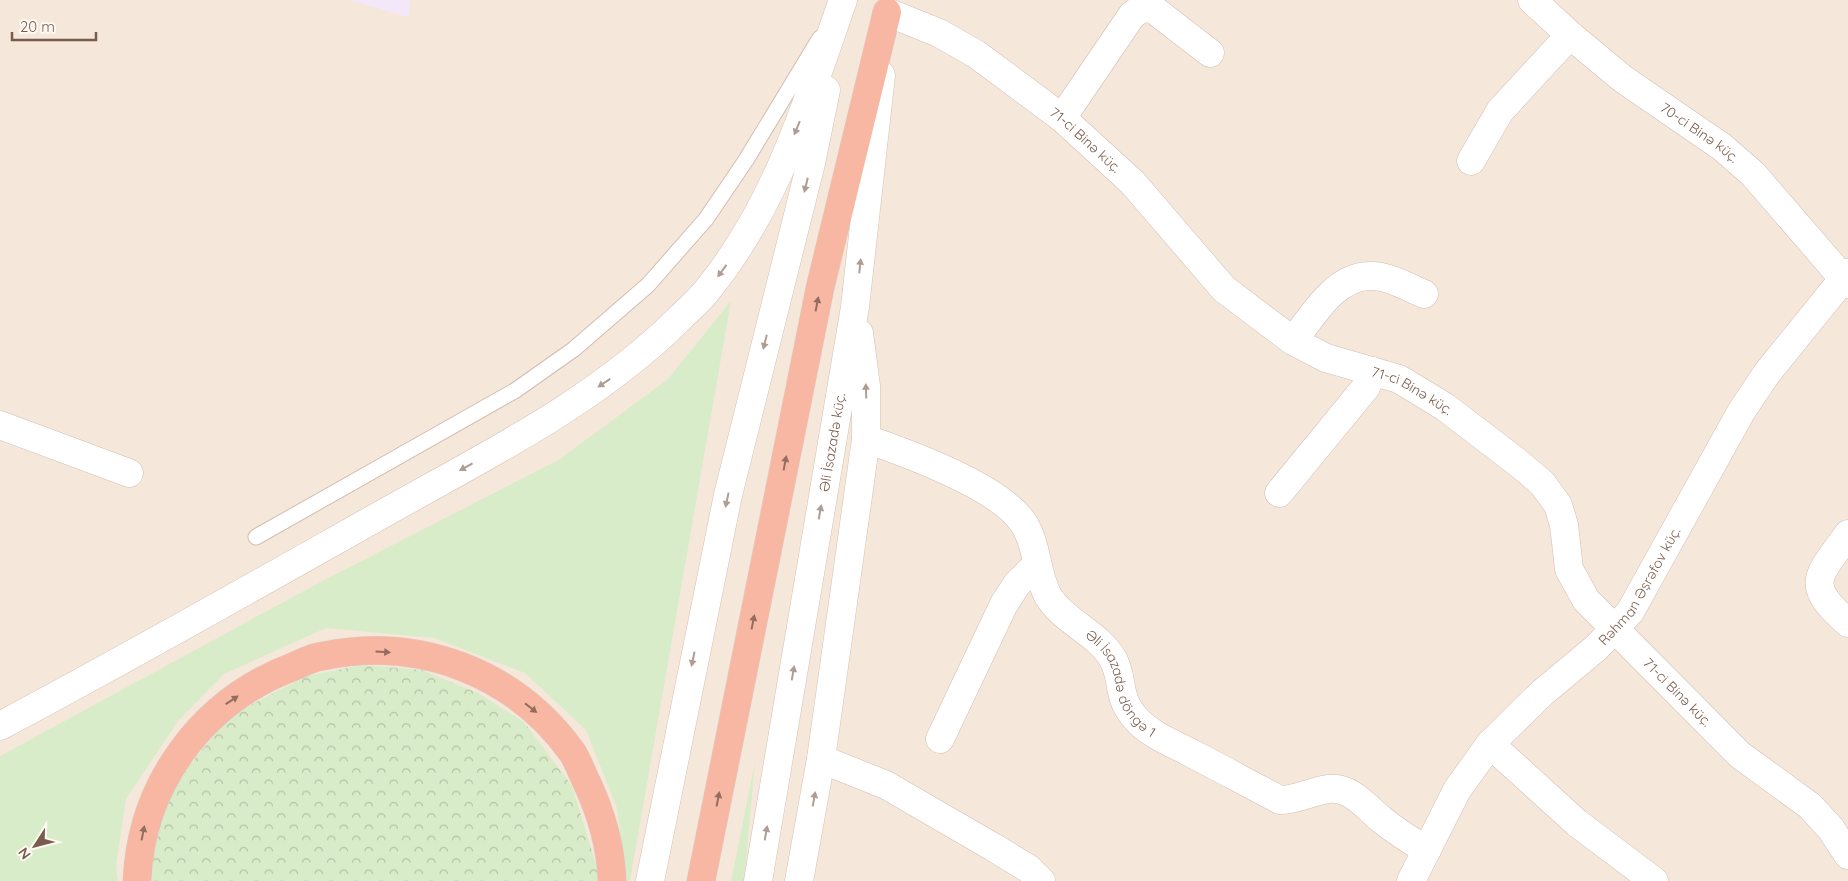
<svg xmlns="http://www.w3.org/2000/svg" width="1848" height="881" viewBox="0 0 1848 881" font-family="Quicksand,sans-serif">
  <style>
    .residential { fill: #f5e8da }
    .education { fill: #f3e8fa }
    .green { fill: #d8ecc9 }
    .forest { fill: url(#forest-crowns) }
    .lines { fill: none; stroke-linecap: round; stroke-linejoin: round }
    .lane-casing { stroke: #d1beb0; stroke-width: 17 }
    .street-casing { stroke: #d1beb0; stroke-width: 29 }
    .secondary-casing { stroke: #d6c0b0; stroke-width: 29 }
    .highway-casing { stroke: #dad1cd; stroke-width: 29 }
    .lane { stroke: #fff; stroke-width: 15 }
    .street { stroke: #fff; stroke-width: 28 }
    .secondary { stroke: #fff; stroke-width: 28 }
    .highway { stroke: #f7b7a3; stroke-width: 28 }
    .oneway { fill: #af9d94 }
    .oneway2 { fill: #936e5e }
    .labels { text-anchor: middle; stroke-width: 4; stroke-linejoin: round; paint-order: stroke }
    .street-label { font-size: 14px; fill: #7a5c4d; stroke: #fffaf3 }
  </style>
  <defs>
    <pattern id="forest-crowns" width="20" height="18" patternUnits="userSpaceOnUse" patternTransform="scale(1.25)"><rect width="20" height="18" fill="#d8ecc9"/><path d="M2 6a3 3 0 1 1 6 0M12 15a3 3 0 1 1 6 0" fill="none" stroke="#b4c2a5"/></pattern>
  </defs>
  <rect width="100%" height="100%" fill="#fdf6ec"/>
  <path class="residential" d="M0 0H1848V881H0Z"/>
  <path class="education" d="M349 0H410L409 17Z"/>
  <path class="green" d="M731 301 630 881H626L617 808 586 730 525 673 434 638 326 628 224 674 178 721 126 799 116 866 118 881H0V756L313 586 560 459 668 379Z
    M755 762 744 881H731Z"/>
  <path class="forest" d="M363 665 422 670 478 693 524 722 572 786 598 871 597 881H152L150 856 176 781 230 716 306 676Z"/>
  <g class="lines">
    <defs>
      <path id="lane" d="M256 537 516 390 574 349 648 285 706 219 746 160 820 38"/>
      <g id="street">
        <path id="s1" d="M1532 0 1570 35 1623 79 1722 147 1753 174 1848 284"/>
        <path id="s2" d="M887 12 939 33 976 54 1062 118 1132 182 1224 289 1293 341 1326 358 1399 379 1445 407 1517 462 1542 483 1558 505 1564 525 1569 569 1586 600 1740 755 1810 806 1831 829 1848 855"/>
        <path d="M1062 118 1132 15 1142 8 1153 9 1210 53"/>
        <path d="M1471 161 1500 111 1570 35"/>
        <path d="M1293 341C1313 316 1334 277 1369 276 1388 275 1407 287 1424 294"/>
        <path d="M0 425 129 473"/>
        <path id="s3" d="M866 439C907 453 997 486 1022 521 1038 543 1035 572 1048 596 1064 622 1098 633 1113 659 1125 681 1115 697 1138 721 1153 736 1174 744 1193 754 1222 769 1251 785 1280 800 1297 800 1312 791 1329 789 1352 787 1366 807 1382 820 1396 831 1411 841 1427 850"/>
        <path d="M1279 493 1366 387 1372 371"/>
        <path d="M1848 534C1818 577 1803 583 1848 623"/>
        <path d="M940 739 1004 604 1017 584 1036 565"/>
        <path d="M1490 744 1577 823 1654 881"/>
        <path d="M821 759 886 785 993 847 1029 869 1041 881"/>
      </g>
      <g id="secondary">
        <path d="M0 726C130 657 258 584 386 512 489 454 597 401 681 317 690 308 701 299 709 288 777 204 808 100 843 0"/>
        <path d="M650 881 728 495 811 163 826 90"/>
        <path id="s4" d="M758 881 855 307 881 75"/>
        <path d="M799 881 821 759 866 439V386L859 333"/>
        <path id="s5" d="M1411 881 1457 790 1490 744 1542 693 1596 648 1630 612 1741 412 1767 373 1848 273"/>
      </g>
      <path id="highway" d="M137 881C141 783 203 700 295 666 304 662 313 657 323 656 420 636 515 673 572 752 578 761 582 773 587 783 601 813 611 848 612 881
        M701 881 820 288 887 12"/>
    </defs>
    <use href="#lane" class="lane-casing"/>
    <use href="#street" class="street-casing"/>
    <use href="#secondary" class="secondary-casing"/>
    <use href="#highway" class="highway-casing"/>
    <use href="#lane" class="lane"/>
    <use href="#street" class="street"/>
    <use href="#secondary" class="secondary"/>
    <use href="#highway" class="highway"/>
  </g>
  <defs><path id="oneway-solid" d="M-6-.8H1V-3.2L6.5 0L1 3.2V.8H-6Z" transform="scale(1.25)"/></defs>
  <g class="oneway">
    <use href="#oneway-solid" transform="translate(797 128) rotate(112)"/>
    <use href="#oneway-solid" transform="translate(806 185) rotate(104)"/>
    <use href="#oneway-solid" transform="translate(860 266) rotate(-84)"/>
    <use href="#oneway-solid" transform="translate(722 271) rotate(126)"/>
    <use href="#oneway-solid" transform="translate(765 342) rotate(104)"/>
    <use href="#oneway-solid" transform="translate(604 383) rotate(146)"/>
    <use href="#oneway-solid" transform="translate(866 391) rotate(-92)"/>
    <use href="#oneway-solid" transform="translate(466 467) rotate(151)"/>
    <use href="#oneway-solid" transform="translate(727 500) rotate(102)"/>
    <use href="#oneway-solid" transform="translate(820 512) rotate(-80)"/>
    <use href="#oneway-solid" transform="translate(693 659) rotate(102)"/>
    <use href="#oneway-solid" transform="translate(793 673) rotate(-80)"/>
    <use href="#oneway-solid" transform="translate(814 799) rotate(-80)"/>
    <use href="#oneway-solid" transform="translate(766 833) rotate(-80)"/>
  </g>
  <g class="oneway2">
    <use href="#oneway-solid" transform="translate(817 304) rotate(-79)"/>
    <use href="#oneway-solid" transform="translate(785 463) rotate(-79)"/>
    <use href="#oneway-solid" transform="translate(753 622) rotate(-79)"/>
    <use href="#oneway-solid" transform="translate(383 652) rotate(4)"/>
    <use href="#oneway-solid" transform="translate(232 700) rotate(-33)"/>
    <use href="#oneway-solid" transform="translate(531 708) rotate(38)"/>
    <use href="#oneway-solid" transform="translate(718 799) rotate(-79)"/>
    <use href="#oneway-solid" transform="translate(143 833) rotate(-79)"/>
  </g>
  <g class="labels">
    <g class="street-label">
      <text dy="5" stroke="none"><textPath href="#s1" startOffset="214">70-ci Binə küç.</textPath></text>
      <text dy="5" stroke="none"><textPath href="#s2" startOffset="238">71-ci Binə küç.</textPath></text>
      <text dy="5" stroke="none"><textPath href="#s2" startOffset="658">71-ci Binə küç.</textPath></text>
      <text dy="5" stroke="none"><textPath href="#s4" startOffset="445">Əli İsazadə küç.</textPath></text>
      <text dy="5" stroke="none"><textPath href="#s5" startOffset="378">Rəhman Əşrəfov küç.</textPath></text>
      <text dy="5" stroke="none"><textPath href="#s3" startOffset="375">Əli İsazadə döngə 1</textPath></text>
      <text dy="5" stroke="none"><textPath href="#s2" startOffset="1076">71-ci Binə küç.</textPath></text>
    </g>
  </g>
  <g transform="translate(35 846) rotate(234)" stroke="#fffaf3" stroke-width="4" paint-order="stroke">
  <path d="M0-4L9 19L0 12L-9 19Z" fill="#7a5c4d"/>
  <text y="-8" font-size="14" font-weight="bold" text-anchor="middle" fill="#7a5c4d">N</text>
  </g>
  <path d="M12 32v8h84v-8" fill="none" stroke="#7a5c4d" stroke-width="2.5"/>
  <text x="20" y="32" font-size="15" fill="#7a5c4d" stroke="#fffaf3" stroke-width="4" paint-order="stroke">20 m</text>
</svg>
